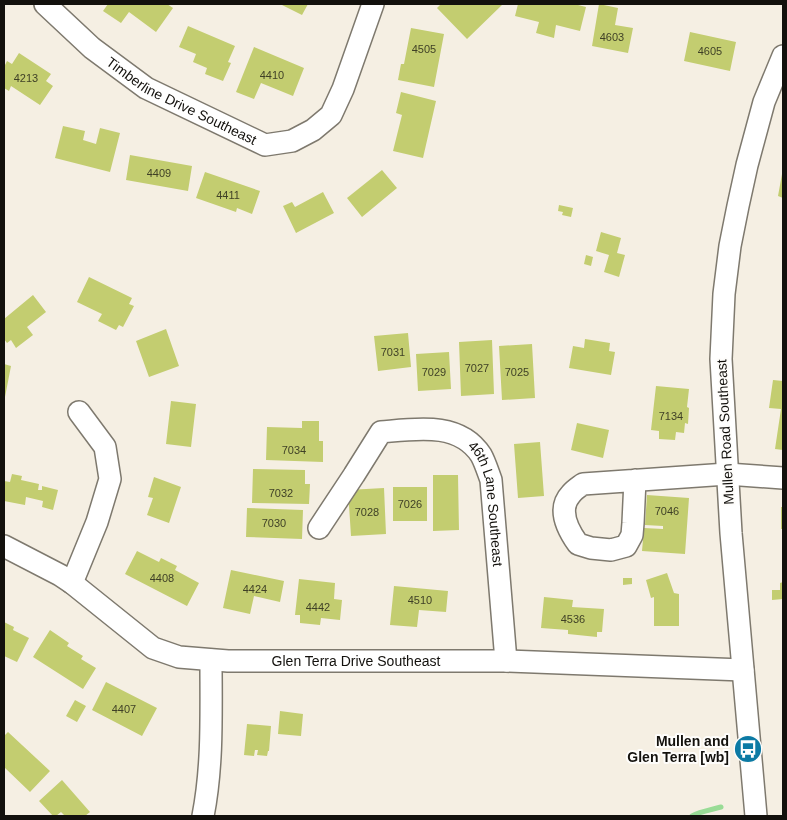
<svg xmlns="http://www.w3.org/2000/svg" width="787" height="820" viewBox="0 0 787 820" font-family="Helvetica,sans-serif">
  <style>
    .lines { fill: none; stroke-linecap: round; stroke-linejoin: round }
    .stream { stroke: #99dc96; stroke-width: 5 }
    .building { fill: #c3cd70 }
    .minor-casing { stroke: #7e796e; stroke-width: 24 }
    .minor { stroke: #fff; stroke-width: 21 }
    .labels { text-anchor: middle; stroke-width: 4; stroke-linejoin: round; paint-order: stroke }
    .number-label { font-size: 11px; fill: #3f4026 }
    .street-label { font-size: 14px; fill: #13110d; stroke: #fefdfb }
    .poi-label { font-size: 14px; font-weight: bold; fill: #13110d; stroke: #fefdfb; text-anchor: end }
  </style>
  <rect width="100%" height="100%" fill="#f5efe3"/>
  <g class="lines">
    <path class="stream" d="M692 816C701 811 711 810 721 807"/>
  </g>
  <path class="building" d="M108 4H167L173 8 156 32 129 12 121 23 103 11Z
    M280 4H308L302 15Z
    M441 4H503L467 39 437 8Z
    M518 4H574L586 7 580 31 556 25 554 38 536 33 539 22 515 16Z
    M599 4 618 8 615 25 633 28 628 53 592 46Z
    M188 26 235 46 228 62 231 63 223 81 205 74 207 68 193 62 196 54 179 47Z
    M411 28 444 34 434 87 398 80 401 64H404Z
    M690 32 736 42 730 71 684 61Z
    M254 47 304 68 293 96 261 83 254 99 236 92Z
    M19 53 51 74 46 81 53 86 40 105 11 86 9 91 4 88V67L7 61 12 64Z
    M401 92 436 101 423 158 393 151 402 115 396 113Z
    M63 126 85 131 83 140 96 144 100 128 120 133 110 172 55 158Z
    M130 155 192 166 188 191 126 180Z
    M382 170 397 188 362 217 347 198Z
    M205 172 260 191 252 214 237 208 236 212 196 198Z
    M782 174H783V198L778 196Z
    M323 192 334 213 296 233 283 206 292 202 295 207Z
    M559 205 573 208 571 217 562 215 563 212 558 211Z
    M601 232 621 238 617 253 625 255 619 277 604 272 609 255 596 251Z
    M586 255 593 257 591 266 584 264Z
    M89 277 132 298 129 304 134 306 123 327 119 325 116 330 98 321 102 314 77 302Z
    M33 295 46 312 27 327 33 335 16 348 11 340 7 343 4 339V319Z
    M166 329 179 366 149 377 136 341Z
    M408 333 411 367 378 371 374 336Z
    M585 339 610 343 609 351 615 352 611 375 569 368 573 346 584 348Z
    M492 340 494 394 461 396 459 342Z
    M532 344 535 398 502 400 499 346Z
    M449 352 451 389 418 391 416 354Z
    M4 364 11 366 5 397H4Z
    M773 380 783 381V450L775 449 781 409 769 408Z
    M656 386 689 389 687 407 689 408 688 424 685 423 684 433 676 432 675 440 659 439V431L651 430Z
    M171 401 196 404 191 447 166 444Z
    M302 421H319V441H323V462L266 460 267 427 302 428Z
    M577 423 609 430 603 458 571 450Z
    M540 442 544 496 518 498 514 444Z
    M253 469 305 470V484H310L309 504 252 503Z
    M12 474 22 476 21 480 39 484 38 490H42V486L58 490 53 510 42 507 43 501 26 497 25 505 4 501V481L10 482Z
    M433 475H458L459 530 433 531Z
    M154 477 181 487 169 523 147 515 153 498 148 497Z
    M393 487H427V521H393Z
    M384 488 386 534 351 536 348 490Z
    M647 495 689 498 685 554 642 551 644 528 663 529V526L645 525Z
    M781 507H783V529H781Z
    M247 508 303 510 302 539 246 537Z
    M137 551 159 562 161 558 177 566 175 570 199 583 187 606 125 574Z
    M231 570 284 581 280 602 254 596 250 614 223 608Z
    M667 573 674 593 679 594V626H654V597L651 598 646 580Z
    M623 578H632V584L623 585Z
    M299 579 335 583 334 599 342 600 340 620 321 618 320 625 300 623V615H295Z
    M783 582V599L772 600V590H780V583Z
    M394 586 448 591 446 612 419 610 417 627 390 625Z
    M544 597 573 600 572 607 604 609 602 632H597V637L568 634V630L541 628Z
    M4 622 14 627 13 630 29 638 17 662 4 656Z
    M50 630 69 643 67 646 83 656 81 659 96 668 83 689 33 657Z
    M106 682 157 708 142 736 92 710Z
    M75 700 86 706 77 722 66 716Z
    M280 711 303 714 301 736 278 734Z
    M247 724 271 726 269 751H268L267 756 257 755 258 750H255L254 756 244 755Z
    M8 732 50 771 30 792 4 767V736Z
    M62 780 90 812 85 816H65L61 812 56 816H53L39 801Z"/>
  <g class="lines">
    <defs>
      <g id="minor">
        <path id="s1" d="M45 4 92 48 146 88 265 145 292 141 313 130 331 115 343 89 373 4"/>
        <path d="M635 480 633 523 632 535 626 546 611 550 591 548 578 544C568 530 557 509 571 494 574 490 579 487 583 484L727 474 783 478"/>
        <path id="s2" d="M319 528 354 475 381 432C415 429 459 421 481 455 485 462 488 472 491 480L506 661"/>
        <path id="s3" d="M4 546 60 575 72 583 153 648 179 657 228 661H506L743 670"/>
        <path d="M72 583 97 522 110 479 105 447 79 412"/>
        <path d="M203 816C213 765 211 712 211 660"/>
        <path d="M756 816 731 533 721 359 724 294 730 246 738 206 747 165 764 102 783 56"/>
      </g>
    </defs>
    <use href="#minor" class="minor-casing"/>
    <use href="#minor" class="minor"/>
  </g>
  <defs>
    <symbol id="bus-disc" viewBox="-11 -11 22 22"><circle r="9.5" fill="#0c7aa4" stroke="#fefdfb"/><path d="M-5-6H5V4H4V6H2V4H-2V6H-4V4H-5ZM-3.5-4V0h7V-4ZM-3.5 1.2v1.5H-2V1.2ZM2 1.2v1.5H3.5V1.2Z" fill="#fff"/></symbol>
  </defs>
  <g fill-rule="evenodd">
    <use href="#bus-disc" x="732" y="733" width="32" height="32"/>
  </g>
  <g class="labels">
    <g class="number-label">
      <text x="612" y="41">4603</text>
      <text x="424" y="53">4505</text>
      <text x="710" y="55">4605</text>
      <text x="272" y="79">4410</text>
      <text x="26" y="82">4213</text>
      <text x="159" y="177">4409</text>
      <text x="228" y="199">4411</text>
      <text x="393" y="356">7031</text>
      <text x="477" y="372">7027</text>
      <text x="434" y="376">7029</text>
      <text x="517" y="376">7025</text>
      <text x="671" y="420">7134</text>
      <text x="294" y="454">7034</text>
      <text x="281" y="497">7032</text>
      <text x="410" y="508">7026</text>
      <text x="667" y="515">7046</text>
      <text x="367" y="516">7028</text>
      <text x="274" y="527">7030</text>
      <text x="162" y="582">4408</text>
      <text x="255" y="593">4424</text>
      <text x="420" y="604">4510</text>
      <text x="318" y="611">4442</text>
      <text x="573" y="623">4536</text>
      <text x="124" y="713">4407</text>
    </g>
    <g class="street-label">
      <text dy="5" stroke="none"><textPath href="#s1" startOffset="169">Timberline Drive Southeast</textPath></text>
      <text transform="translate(725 432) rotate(-93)" y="5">Mullen Road Southeast</text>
      <text dy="5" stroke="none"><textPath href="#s2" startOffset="272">46th Lane Southeast</textPath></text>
      <text dy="5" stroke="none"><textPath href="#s3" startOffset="386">Glen Terra Drive Southeast</textPath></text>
    </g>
    <g class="poi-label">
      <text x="729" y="746">Mullen and<tspan x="729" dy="16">Glen Terra [wb]</tspan></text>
    </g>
  </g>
  <rect width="787" height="820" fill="none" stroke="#13110d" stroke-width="10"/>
</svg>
